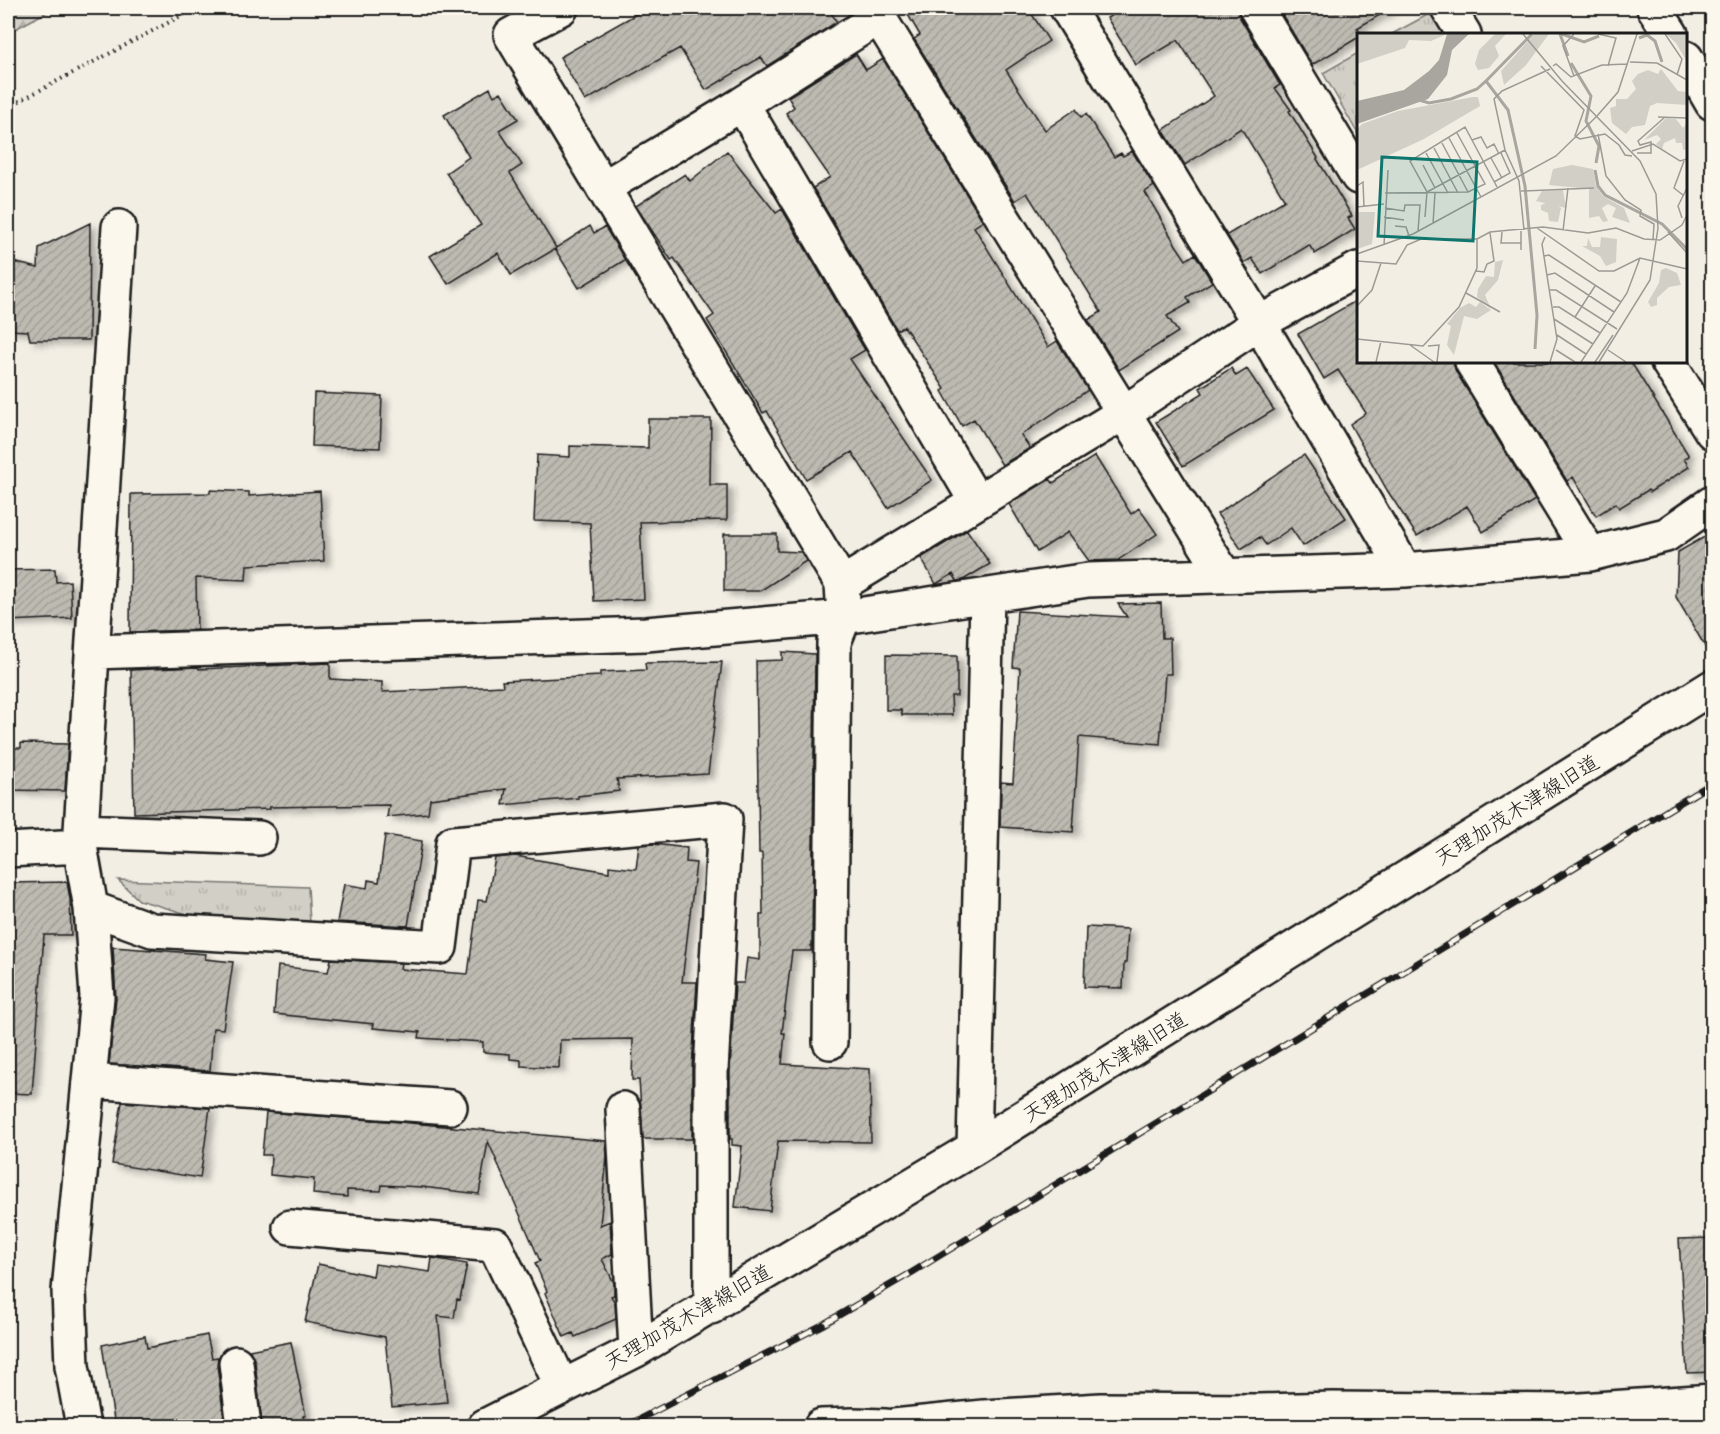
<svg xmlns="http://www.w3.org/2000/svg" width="1720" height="1434" viewBox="0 0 1720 1434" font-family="'Balsamiq Sans','Klee One',sans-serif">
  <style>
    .forest { fill: url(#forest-firs); stroke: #777671; stroke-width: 1.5 }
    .park { fill: url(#park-tufts); stroke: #777671; stroke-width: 1.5 }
    .building { fill: url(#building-hatch); stroke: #1c1c1c; stroke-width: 1.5; filter: url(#shadow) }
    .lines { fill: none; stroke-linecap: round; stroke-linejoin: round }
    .minor-casing { stroke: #1c1c1c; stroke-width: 38 }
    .path { stroke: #1c1c1c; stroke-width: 4; stroke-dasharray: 1.5 4.5; stroke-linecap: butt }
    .minor { stroke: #fbf7ec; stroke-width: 33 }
    .rail-casing { stroke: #1c1c1c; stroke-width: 7 }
    .rail { stroke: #fbf7ec; stroke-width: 4.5; stroke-dasharray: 14; stroke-linecap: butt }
    .labels { text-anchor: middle; stroke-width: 6; stroke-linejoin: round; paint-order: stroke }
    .street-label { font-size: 21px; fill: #1c1c1c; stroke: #fbf7ec }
    .inset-river { fill: none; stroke: #a9a6a0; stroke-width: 3 }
    .inset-road { fill: none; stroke: #9c9a94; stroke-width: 1.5 }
    .view { fill: #0f766e; fill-opacity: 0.15; stroke: #0f766e; stroke-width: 3 }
    .inset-edge { fill: none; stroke: #1c1c1c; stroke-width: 3 }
  </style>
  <defs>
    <pattern id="forest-firs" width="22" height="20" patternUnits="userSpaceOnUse" patternTransform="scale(1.5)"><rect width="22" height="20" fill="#d2cfc6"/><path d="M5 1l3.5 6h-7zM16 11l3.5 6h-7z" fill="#b4b1aa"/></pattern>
    <pattern id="park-tufts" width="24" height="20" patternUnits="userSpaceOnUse" patternTransform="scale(1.5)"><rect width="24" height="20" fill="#d2cfc6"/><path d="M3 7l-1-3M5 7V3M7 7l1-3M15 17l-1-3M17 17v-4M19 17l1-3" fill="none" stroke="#b4b1aa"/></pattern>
    <pattern id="building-hatch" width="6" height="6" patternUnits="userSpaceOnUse" patternTransform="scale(1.5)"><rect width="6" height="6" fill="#bdbab1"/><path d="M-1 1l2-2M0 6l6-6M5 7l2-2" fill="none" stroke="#a29f98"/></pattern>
    <filter id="shadow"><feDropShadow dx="6" dy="4" stdDeviation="3" flood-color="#0004"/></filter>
  </defs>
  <rect width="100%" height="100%" fill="#f2eee4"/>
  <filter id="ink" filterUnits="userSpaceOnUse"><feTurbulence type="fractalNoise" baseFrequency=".0167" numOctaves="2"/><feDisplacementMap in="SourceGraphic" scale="12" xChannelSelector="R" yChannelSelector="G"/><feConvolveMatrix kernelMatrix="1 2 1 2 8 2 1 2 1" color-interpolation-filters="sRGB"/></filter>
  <g filter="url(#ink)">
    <path class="forest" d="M8 8H54L8 33Z"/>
    <path class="park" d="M1431 13 1444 34H1392Z
      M1358 53V134L1323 73Z
      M118 880 308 887 310 924 208 920 139 900Z"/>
    <path class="building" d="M647 8H828L837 22 767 66 761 57 706 90 680 48 585 101 560 57Z
      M904 8H1028L1049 41 1006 70 1045 130 1076 109 1081 117 1086 114 1114 157 1121 153 1123 156 1132 151 1154 186 1145 192 1176 245 1186 260 1195 254 1212 282 1187 297 1190 303 1167 316 1178 332 1119 370 1088 320 1101 312 1027 193 1015 201 914 39 920 35Z
      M1124 8H1237L1240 18 1280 85 1275 88 1291 110 1289 111 1318 158 1317 159 1352 216 1348 218 1355 229 1315 254 1309 245 1262 274 1252 258 1244 263 1227 235 1285 200 1241 128 1185 165 1163 130 1214 96 1178 40 1136 65 1107 18Z
      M1278 8H1392L1357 28 1361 34H1359V37L1312 65Z
      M856 54 866 70 883 59 983 221 974 227 1048 347 1057 341 1088 390 1021 435 1030 448 1002 465 974 419 962 426 942 391 945 389 904 326 897 330 813 188 830 177 786 113 794 107 788 97Z
      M490 88 494 96 501 92 518 119 499 130 522 165 510 173 556 248 590 226 594 233 605 227 625 260 579 288 555 249 511 275 498 253 448 284 430 256 481 225 446 173 469 157 444 115Z
      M727 151 776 213 782 209 865 350 850 359 932 480 888 508 852 452 806 479 767 411 763 413 707 320 714 315 674 258 671 260 636 206 685 174 690 181Z
      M90 223 89 340H30L28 331 8 330 9 261 38 268 39 248Z
      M1359 299V362H1453L1456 372 1535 500 1483 532 1467 506 1417 536 1387 490 1350 424 1366 413 1338 370 1324 379 1298 334Z
      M1494 362H1631L1689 456 1684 459 1689 467 1650 492 1648 490 1619 508 1616 503 1596 516 1573 477 1567 481Z
      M1231 368 1236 376 1247 369 1274 410 1183 466 1156 422 1203 393 1200 388Z
      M314 393 382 396 380 448 312 446Z
      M648 419H711L710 485H727V520L640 522 644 599 594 601 590 523 534 521 537 455 570 457V446L648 448Z
      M1304 455 1346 518 1303 546 1291 528 1266 545 1260 537 1241 549 1217 514Z
      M1095 456 1131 514 1139 508 1157 534 1118 560 1089 561 1068 532 1037 552 1009 504 1050 479 1053 483Z
      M210 490 249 492V496L320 491 324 561 247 565 246 580 196 578 197 630 130 632 131 494 210 493Z
      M967 530 990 564 963 580 957 581 953 574 936 584 921 558Z
      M1713 532V660L1676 597 1678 552Z
      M724 534H777V551L801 552 806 561 760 591H724Z
      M55 569 56 582 70 581 72 618 8 621V570Z
      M1161 603 1162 638H1170L1171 674H1165L1160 744 1079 737 1073 832 1000 827 1001 782 1013 783 1020 668 1013 667 1017 611 1127 617 1118 604Z
      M782 652 815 654 812 946H811V951H792L782 1033H785L782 1064 870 1069 871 1142 778 1141 770 1211 735 1207 742 1146 732 1145V1139H730V1071L735 983H744L747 958 760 960V915H763L762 853H759L756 661 782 660Z
      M886 655 957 656V696H951L952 715H902L901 710H886Z
      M722 662 708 774 617 779 619 791 578 796V798L503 805 506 789 430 799 428 813 387 817 389 805 269 807 270 809 134 813 131 670 198 667 199 669 330 663V679L382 682V692L503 686 502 681 600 676V672L646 670 645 663Z
      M21 743 68 744 65 791 8 790V748H21Z
      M385 835 422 841 408 926 337 922 344 884 367 888 368 880 379 882Z
      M654 844 687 848 686 862 696 863 682 982H697L692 1069V1139H643L639 1080H632L633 1039 560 1040 559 1068 521 1066V1060L510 1059V1054L483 1052V1042L419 1038 420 1032 373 1028 374 1024 274 1014 278 966 328 972 331 959 401 963 400 969 468 974 478 900 487 901 495 858 515 856 609 872V866L636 869 639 845Z
      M67 882 70 899 71 935H44L32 1094 8 1093V883Z
      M1086 927 1128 929 1126 963H1124L1123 988 1084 987Z
      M113 947 206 954 205 959 233 962 223 1029 213 1028 210 1071 109 1064 116 999Z
      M122 1102 210 1108 200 1178 112 1164Z
      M266 1112 400 1122 606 1141 607 1157 600 1225 610 1221 612 1254 602 1259 614 1283V1295L611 1296 615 1303 616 1319 575 1337 573 1333 564 1337 545 1293 547 1291 535 1263 540 1261 488 1141 479 1194 422 1187 382 1185 381 1191 347 1190V1197L313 1194 314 1179 270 1175 271 1155H262Z
      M1709 1238 1711 1269H1713V1372L1687 1373 1679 1239Z
      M432 1258 467 1264 460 1300 457 1299 454 1318 438 1316 447 1402 392 1407 385 1337 305 1322 318 1264 373 1276 375 1264 430 1272Z
      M207 1335 212 1358 218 1357 217 1365 225 1426H115L102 1345 145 1336 147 1348Z
      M291 1342 306 1416H303L305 1426H262L255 1361 249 1350Z"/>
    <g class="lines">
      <defs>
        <path id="minor" d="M561 8 511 35 842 584 844 617 834 642 830 1042
          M873 8 1224 575
          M1067 8 1259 323 1405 570
          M1256 8 1358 177
          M1448 8 1464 34
          M1654 8 1671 34
          M1686 58 1712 103
          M742 104 976 501
          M603 188 742 104 879 17
          M1472 362 1590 554
          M1668 362 1712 432
          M842 584 1125 412 1259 323 1358 269
          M93 652 646 634 844 617 1088 580 1405 570 1590 554 1666 535 1712 503
          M81 831 259 838
          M8 850 80 846
          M91 908 152 930 440 947 453 843 725 819 711 1070V1307
          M90 1081 450 1107
          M623 1109 636 1350
          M974 1148 987 596
          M290 1227 495 1245 562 1387
          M236 1363 244 1426
          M83 1426 72 1366 69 1291 97 997 91 908 80 846 119 227
          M485 1426 636 1350 974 1148 1712 687
          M821 1426 853 1425 886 1426
          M894 1426 984 1417 1101 1410 1259 1411 1332 1409 1566 1411 1712 1401"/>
      </defs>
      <use href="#minor" class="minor-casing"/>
      <path class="path" d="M8 107 196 8"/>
      <use href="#minor" class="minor"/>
      <defs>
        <path id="rail" d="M626 1426 822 1325 911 1273 1712 783"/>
      </defs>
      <use href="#rail" class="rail-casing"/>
      <use href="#rail" class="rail"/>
    </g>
  </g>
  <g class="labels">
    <g class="street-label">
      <text transform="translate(1517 810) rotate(-32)" y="7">天理加茂木津線旧道</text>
      <text transform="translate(1105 1067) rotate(-32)" y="7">天理加茂木津線旧道</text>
      <text transform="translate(688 1317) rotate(-30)" y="7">天理加茂木津線旧道</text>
    </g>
  </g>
  <g transform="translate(1357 33)">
    <rect width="330" height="330" fill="#f2eee4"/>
    <path d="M244 204 260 206 259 229 249 233 243 223 225 213H230L231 205 235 214H243Z" fill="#d2cfc6"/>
    <path d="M0 1H90L74 8 52 7 48 15 0 31ZM138 1H149L138 13 142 23 132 35 121 37 118 31 122 17ZM177 1H192L169 32 147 52 144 38ZM309 1H330V29L319 10ZM304 36 321 58 330 59V72L300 70 293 73 288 92 275 94 269 101 255 90 253 75 259 73V66H270L279 56 275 48 281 41 291 37 301 41ZM116 64H121L123 73 67 106 0 137V96L5 91 41 78ZM309 85 319 86 326 95 330 90V116L326 117 325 110H319L318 105 307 110 305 116 299 111 304 106 300 102 287 107ZM215 132 236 136 239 153 246 163 267 175 273 190 255 184 259 175 251 171 245 175 251 188 246 189 242 183 232 185V156L192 152 196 136ZM206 157 209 175 179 168 185 158ZM0 179H18L15 211 0 216ZM146 227 141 247 128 262 134 276 120 264 121 256 129 243 137 244 138 229ZM309 235 320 240 324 252 312 254 300 265V272L294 274 291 269 302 250 304 237ZM123 269 134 277 120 286 107 283 97 322 90 312 94 293 90 291 103 275 112 270 119 274Z" fill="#d2cfc6"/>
    <path d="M194 168 204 175 201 189 192 188 191 180 184 177V172Z" fill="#d2cfc6"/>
    <path d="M90 1H112L95 17 90 42 71 66 0 91V68L47 57 72 38 82 27Z" fill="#a9a6a0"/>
    <path class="inset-river" d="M203 1 211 23M205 1 227 9 242 3M282 5 290 2 298 8 305 29M214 30 234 63 229 88 242 113 239 130M129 48 175 1M62 67 72 70 94 66 120 56 129 48 151 77 168 153 180 282 178 316M238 137 241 153 248 162 305 191 330 216"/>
    <path class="inset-road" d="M166 1 205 48 283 128 299 161 301 195 293 247 242 329M241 1 259 5 251 33M308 1 325 26 320 42M273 29 300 30 330 47M184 33 227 77 218 103 223 106 248 101 262 112 268 122 275 123M196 33 199 31 214 44 245 32 270 31M217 43 206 13 217 1M240 83 261 59 280 1M301 84 330 85M241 101 249 143 268 167 284 177 283 183 297 191 296 207M92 105 124 164M115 107 124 104 130 115 137 111 142 121M85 110 111 159M77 115 101 160M275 118 296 111 323 128 330 126M69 120 91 160M280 120H294V109L283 112 281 108 308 84M134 125 145 145M66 132 78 155M137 149 153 140 144 120M0 153 6 149 7 174M164 158 237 155M70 159 148 117M28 160 111 159 128 151 100 100M326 162 317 155 327 128M0 174 27 171M28 175 47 178 48 172H63L61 198M27 184 47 187M68 184 70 159 53 128 108 94 140 154M325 185 321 173 330 155M76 191 78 160M38 193 49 194 52 203M180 195 242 238H257L283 225 330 236M167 197 162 148 148 117 137 66 145 58 193 36M206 198 211 155M145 199 144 210H164M311 199 330 220M188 204 185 211 200 306 193 329M27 212 31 137M164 217V198M0 221 56 201 199 123 240 83M187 223 192 222 264 269M0 228 39 231 50 212 64 206H120M119 238 127 239 130 231 137 228 133 200M190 242 198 240 257 279M193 257H199L260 296M109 260 143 279M0 273 15 257 24 230M196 274H202L243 300M218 284 238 253M197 286 236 311M200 302 229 321M0 306 66 313 102 274 120 235V206L133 199 186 194 231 200 259 195 287 206 303 207 325 192 330 182M53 312 77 329M71 313 82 312 80 329M199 317 218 329M251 317 269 329M19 329 24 308M224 329 270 260 283 225M238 329 256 302"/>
    <path class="view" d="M25 124 120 129 116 208 21 203Z"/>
    <rect width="330" height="330" class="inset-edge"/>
  </g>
  <rect width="1720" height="1434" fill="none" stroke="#fbf7ec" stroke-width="30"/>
  <rect x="15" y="15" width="1690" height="1404" fill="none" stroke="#1c1c1c" stroke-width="2" filter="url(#ink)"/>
</svg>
